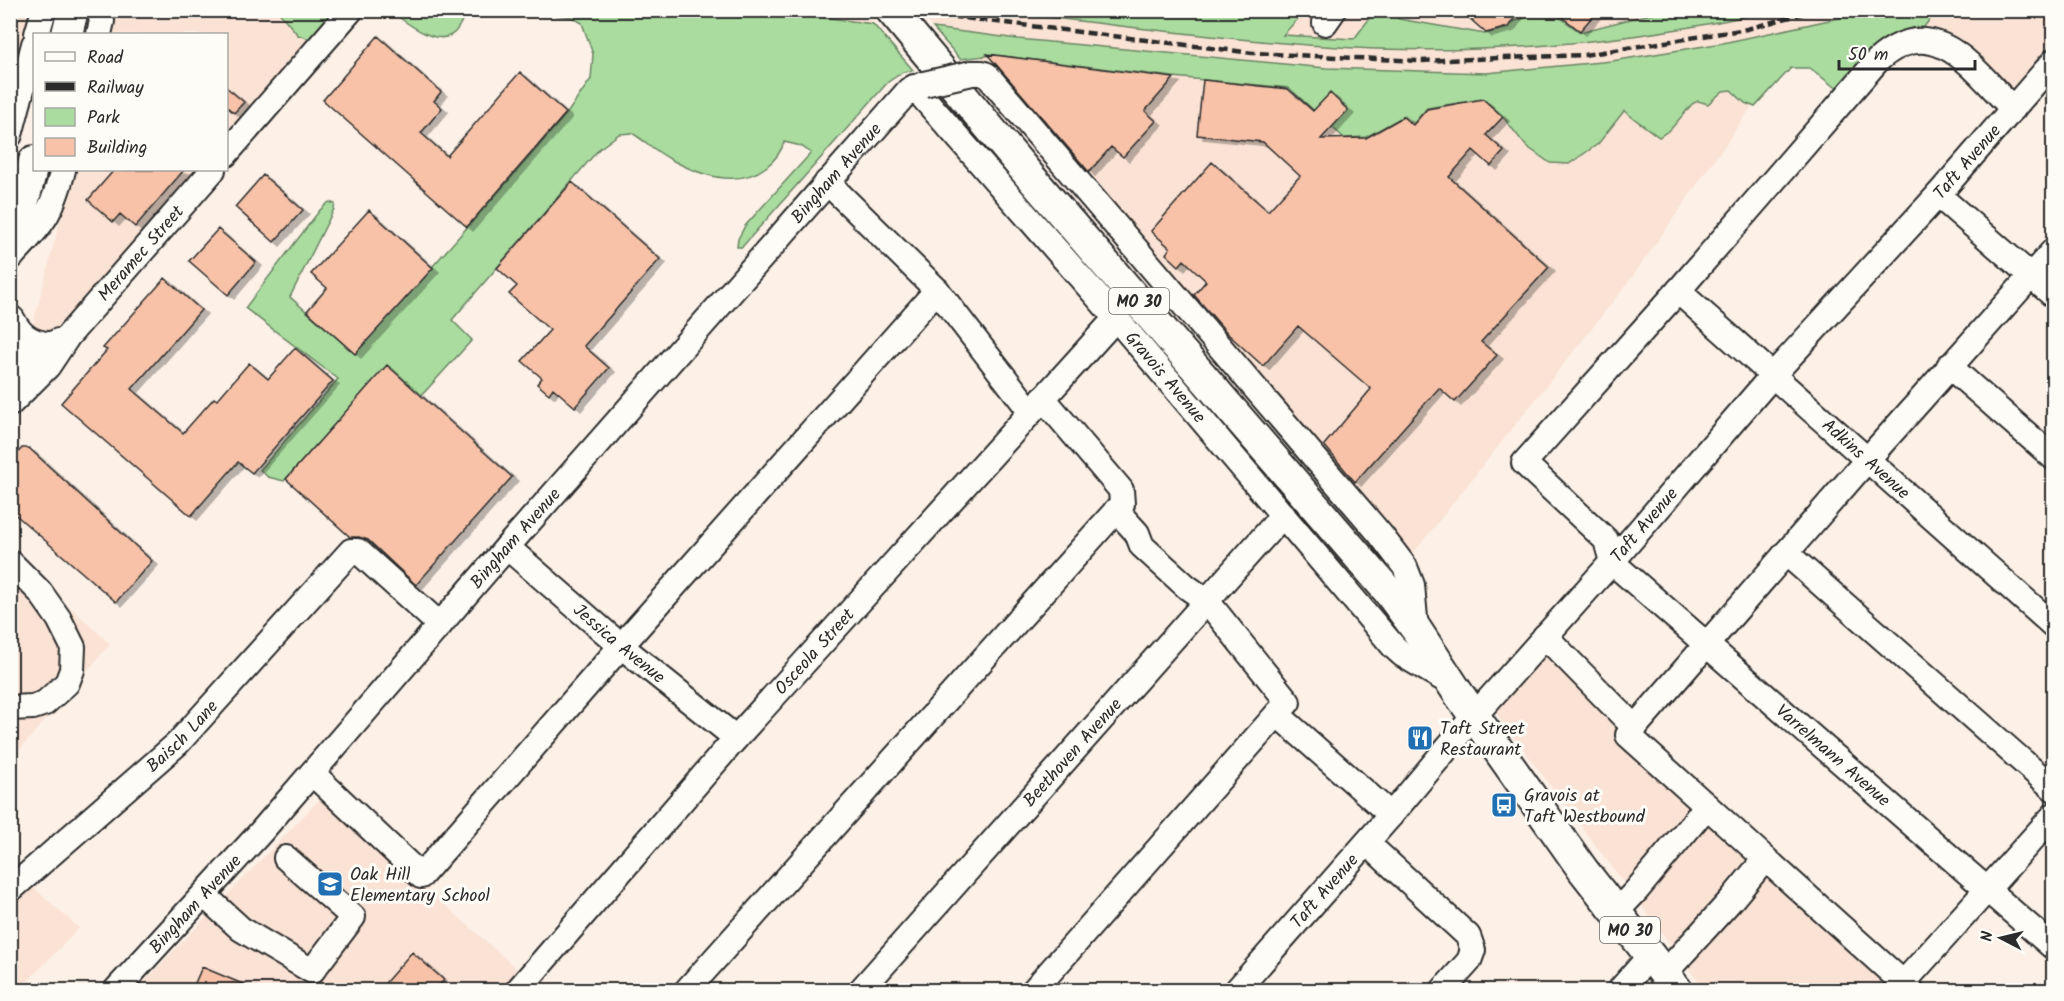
<svg xmlns="http://www.w3.org/2000/svg" width="2064" height="1001" viewBox="0 0 2064 1001" font-family="Kalam,sans-serif">
  <style>
    .built { fill: #fae2d4 }
    .green { fill: #a9dc9e; stroke: #6a8464; stroke-width: 1.5 }
    .building { fill: #f7c2a8; stroke: #2b2b2b; stroke-width: 1.5; filter: url(#shadow) }
    .lines { fill: none; stroke-linecap: round; stroke-linejoin: round }
    .minor-casing { stroke: #2b2b2b; stroke-width: 28 }
    .major-casing { stroke: #2b2b2b; stroke-width: 34 }
    .minor { stroke: #fdfcf7; stroke-width: 24 }
    .major { stroke: #fdfcf7; stroke-width: 30 }
    .rail { stroke: #2b2b2b; stroke-width: 4.5; stroke-dasharray: 9 4.5; stroke-linecap: butt }
    .minor-bridge-casing { stroke: #2b2b2b; stroke-width: 28; stroke-linecap: butt }
    .minor-bridge { stroke: #fdfcf7; stroke-width: 24 }
    .labels { text-anchor: middle; stroke-width: 6; stroke-linejoin: round; paint-order: stroke }
    .shield { fill: #fdfcf7; stroke: #6a6a68; stroke-width: 1.5 }
    .shield-label { font-size: 16px; font-weight: bold; fill: #2b2b2b }
    .street-label { font-size: 18px; fill: #2b2b2b; stroke: #fdfcf7 }
    .poi-label { font-size: 18px; fill: #2b2b2b; stroke: #fdfcf7; text-anchor: start }
  </style>
  <defs>
    <filter id="shadow"><feDropShadow dx="6" dy="4" stdDeviation="0" flood-color="#0004"/></filter>
  </defs>
  <rect width="100%" height="100%" fill="#fcf0e7"/>
  <filter id="ink" filterUnits="userSpaceOnUse"><feTurbulence type="fractalNoise" baseFrequency=".0167" numOctaves="2"/><feDisplacementMap in="SourceGraphic" scale="12" xChannelSelector="R" yChannelSelector="G"/><feConvolveMatrix kernelMatrix="1 2 1 2 8 2 1 2 1" color-interpolation-filters="sRGB"/></filter>
  <g filter="url(#ink)">
    <path class="built" d="M278 10 298 34 310 39 227 135 226 34H108L114 11Z
      M10 11H34L23 53 11 50Z
      M771 11H861L873 24 796 14Z
      M919 11H1863L1809 25 1630 280 1411 556 959 31 933 28Z
      M1936 11H2053V41L2012 88 2006 91 1924 27Z
      M73 170H197L57 331 51 335 35 330 33 325Z
      M11 553 110 644 11 760Z
      M1550 649 1889 982 1882 990H1705L1498 716 1497 712 1501 703Z
      M323 796 519 971 502 990H136Z
      M28 883 79 928 19 990H11L10 899Z"/>
    <path class="green" d="M771 10 873 24 913 70 903 72 888 82 742 247H737L738 239 745 226 811 153 801 146 784 142C781 153 775 160 766 167 737 189 699 175 670 159 657 152 645 141 632 133L619 134 599 149 452 320 472 340 421 396 387 366 284 481 268 477 260 470 338 379 245 308 320 210 329 202 335 204 334 209 290 297 355 354 533 153 568 112 591 79 593 54 582 23 572 17 520 11Z
      M278 11H336L310 39 298 35Z
      M390 11H467C463 17 460 27 455 32 437 50 404 20 390 11Z
      M986 11H1305L1283 35 1354 39 1375 11H1387L1399 19 1485 34 1509 28 1513 22 1540 13 1543 11H1551L1580 32 1662 11H1770C1626 44 1472 57 1324 46 1212 39 1099 22 986 11Z
      M1863 11H1936L1924 27 1901 39 1845 88 1833 86 1810 68H1791L1755 107 1745 103 1731 90 1723 91 1708 104 1698 101 1692 104 1671 129 1659 137 1624 111 1598 144 1569 164 1550 163 1526 146 1503 117 1483 99 1427 108 1414 123 1404 116 1366 137 1344 138 1289 88 1173 77 994 55 960 59 933 28 1018 39 1326 68 1486 73 1612 61 1723 43 1834 19Z"/>
    <path class="building" d="M1460 10H1520L1508 27 1486 33Z
      M1553 10H1598L1580 31Z
      M378 36 441 92 434 101 442 108 421 133 447 156 520 72 566 113 467 227 323 100Z
      M987 54 1174 78 1145 111 1156 121 1123 157 1111 147 1089 172Z
      M1203 80 1288 89 1313 111 1330 93 1348 110 1321 139 1366 138 1403 117 1413 125 1427 109 1483 99 1503 117 1486 135 1504 151 1491 166 1473 150 1449 177 1549 267 1481 342 1497 355 1455 402 1439 388 1355 482 1324 445 1371 389 1298 326 1263 366 1229 335 1194 295 1206 281 1184 260 1179 266 1166 254 1170 248 1151 231 1212 162 1268 211 1300 176 1263 142 1197 135Z
      M226 87 244 102 234 113 226 106Z
      M114 170H184L135 227 120 214 113 222 88 200Z
      M263 175 303 210 274 242 235 207Z
      M572 182 660 259 584 346 609 368 575 407 553 388 549 394 537 384 542 378 522 361 550 330 509 294 517 286 497 268Z
      M369 210 433 268 355 354 307 311 327 288 311 274Z
      M218 229 256 262 228 295 189 261Z
      M165 278 201 310 132 389 183 433 214 398 217 400 249 363 268 379 295 348 333 381 252 473 238 462 191 516 61 403 107 350 103 348Z
      M387 365 512 477 416 585 368 540 359 537H350L286 479Z
      M22 448H29L152 561 116 602 10 510V462Z
      M412 952 444 980 435 990H379Z
      M202 967 257 990H192Z"/>
    <g class="lines">
      <defs>
        <g id="minor">
          <path d="M1325 23 1334 10"/>
          <path d="M37 34 44 10"/>
          <path d="M99 34 102 21 99 10"/>
          <path d="M972 73H982L987 75 1380 534 1405 567 1412 585 1416 629"/>
          <path id="s1" d="M914 87 1116 318 1394 647 1403 655 1450 683"/>
          <path id="s2" d="M2013 109C1973 69 1935 10 1878 60L1678 291 1524 463 1606 540 1612 562 1621 570 2054 948"/>
          <path d="M10 135 34 44"/>
          <path d="M226 154 351 10"/>
          <path d="M827 182 937 290 1031 412"/>
          <path d="M1938 195 2054 296"/>
          <path d="M10 258C42 225 52 214 63 170"/>
          <path id="s3" d="M1678 291 2054 626"/>
          <path d="M1949 366 2054 458"/>
          <path d="M10 374 46 347 58 341"/>
          <path id="s4" d="M10 404 48 366 68 336 213 170"/>
          <path d="M1116 510 1137 533 1142 546 1187 587 1207 601 1288 702 1277 714"/>
          <path id="s5" d="M507 547 621 646 736 738"/>
          <path d="M1786 553 2054 789"/>
          <path d="M10 562 40 592 59 619 73 647 72 670 67 683 45 703 33 707 10 708"/>
          <path d="M1545 636 1635 728"/>
          <path d="M312 773 421 876 621 646 937 290"/>
          <path d="M1367 843 1468 936 1473 950 1469 961 1443 990"/>
          <path id="s6" d="M10 890 178 743 351 551H358L440 625"/>
          <path d="M204 895 241 929 312 971 353 917 286 858"/>
          <path d="M1616 912 1636 891 1707 806"/>
          <path d="M1664 974 1732 899 1765 859"/>
          <path id="s7" d="M116 990 260 833 507 547 909 90 924 84"/>
          <path id="s8" d="M518 990 736 738 1116 318"/>
          <path d="M687 990 1122 504 1121 490 1043 398"/>
          <path id="s9" d="M861 990 1283 515"/>
          <path d="M1034 990 1277 714 1391 815"/>
          <path id="s10" d="M1237 990 1391 815 1474 716 1612 562 1772 376 1938 195 2054 61"/>
          <path d="M1620 990 1650 956"/>
          <path d="M1897 990 2054 815"/>
          <path d="M1911 990 1628 735 1867 460 2054 250"/>
        </g>
        <path id="major" d="M891 10 1028 174 1388 591 1416 629 1458 693 1583 870 1677 990
          M67 34 73 10
          M10 254 34 161
          M10 321C18 337 29 345 46 347"/>
      </defs>
      <use href="#minor" class="minor-casing"/>
      <use href="#major" class="major-casing"/>
      <use href="#minor" class="minor"/>
      <use href="#major" class="major"/>
      <path class="rail" d="M898 10 1253 53 1419 61 1584 55 1747 29 1816 10"/>
      <defs>
        <path id="minor-bridge" d="M924 84 972 73"/>
      </defs>
      <use href="#minor-bridge" class="minor-bridge-casing"/>
      <use href="#minor-bridge" class="minor-bridge"/>
    </g>
  </g>
  <defs>
    <symbol id="restaurant-square" viewBox="-11 -11 22 22"><rect x="-9" y="-9" width="18" height="18" rx="4" fill="#1f6fb2" stroke="#fdfcf7"/><path d="M-5-6h1v4h1v-4h1v4h1v-4h1v5L-1.5 .5V6h-2V.5L-5-1ZM5-6V6H3V1.5H1.5Q1.5-4 5-6Z" fill="#fff"/></symbol>
    <symbol id="bus-square" viewBox="-11 -11 22 22"><rect x="-9" y="-9" width="18" height="18" rx="4" fill="#1f6fb2" stroke="#fdfcf7"/><path d="M-5-6H5V4H4V6H2V4H-2V6H-4V4H-5ZM-3.5-4V0h7V-4ZM-3.5 1.2v1.5H-2V1.2ZM2 1.2v1.5H3.5V1.2Z" fill="#fff"/></symbol>
    <symbol id="school-square" viewBox="-11 -11 22 22"><rect x="-9" y="-9" width="18" height="18" rx="4" fill="#1f6fb2" stroke="#fdfcf7"/><path d="M0-5L7-2L0 1L-7-2ZM-4 1L0 2.5L4 1V4Q0 6-4 4Z" fill="#fff"/></symbol>
  </defs>
  <g fill-rule="evenodd">
    <use href="#restaurant-square" x="1405" y="723" width="30" height="30"/>
    <use href="#bus-square" x="1489" y="790" width="30" height="30"/>
    <use href="#school-square" x="315" y="869" width="30" height="30"/>
  </g>
  <g class="labels">
    <g class="shield">
      <rect x="1109" y="288" width="60" height="26" rx="4.5"/>
      <rect x="1600" y="917" width="60" height="26" rx="4.5"/>
    </g>
    <g class="shield-label">
      <text x="1139" y="307">MO 30</text>
      <text x="1630" y="936">MO 30</text>
    </g>
    <g class="street-label">
      <text dy="6" stroke="none"><textPath href="#s10" startOffset="1104">Taft Avenue</textPath></text>
      <text dy="6" stroke="none"><textPath href="#s7" startOffset="1089">Bingham Avenue</textPath></text>
      <text dy="6" stroke="none"><textPath href="#s4" startOffset="200">Meramec Street</textPath></text>
      <text dy="6" stroke="none"><textPath href="#s1" startOffset="384">Gravois Avenue</textPath></text>
      <text dy="6" stroke="none"><textPath href="#s3" startOffset="252">Adkins Avenue</textPath></text>
      <text dy="6" stroke="none"><textPath href="#s10" startOffset="618">Taft Avenue</textPath></text>
      <text dy="6" stroke="none"><textPath href="#s7" startOffset="603">Bingham Avenue</textPath></text>
      <text dy="6" stroke="none"><textPath href="#s5" startOffset="148">Jessica Avenue</textPath></text>
      <text dy="6" stroke="none"><textPath href="#s8" startOffset="450">Osceola Street</textPath></text>
      <text dy="6" stroke="none"><textPath href="#s6" startOffset="231">Baisch Lane</textPath></text>
      <text dy="6" stroke="none"><textPath href="#s9" startOffset="318">Beethoven Avenue</textPath></text>
      <text dy="6" stroke="none"><textPath href="#s2" startOffset="1131">Varrelmann Avenue</textPath></text>
      <text dy="6" stroke="none"><textPath href="#s10" startOffset="132">Taft Avenue</textPath></text>
      <text dy="6" stroke="none"><textPath href="#s7" startOffset="117">Bingham Avenue</textPath></text>
    </g>
    <g class="poi-label">
      <text x="1440" y="734">Taft Street<tspan x="1440" dy="21">Restaurant</tspan></text>
      <text x="1524" y="801">Gravois at<tspan x="1524" dy="21">Taft Westbound</tspan></text>
      <text x="350" y="880">Oak Hill<tspan x="350" dy="21">Elementary School</tspan></text>
    </g>
  </g>
  <rect width="2064" height="1001" fill="none" stroke="#fdfcf7" stroke-width="36"/>
  <rect x="18" y="18" width="2028" height="965" fill="none" stroke="#2b2b2b" stroke-width="2" filter="url(#ink)"/>
  <rect x="33" y="33" width="195" height="138" fill="#fdfcf7" stroke="#a9a8a5" stroke-width="1.5"/>
  <rect x="45" y="52" width="30" height="9" fill="#fdfcf7" stroke="#a9a8a5" stroke-width="1.5"/>
  <text x="87" y="63" font-size="18" fill="#2b2b2b">Road</text>
  <rect x="45" y="82" width="30" height="9" fill="#2b2b2b" stroke="#a9a8a5" stroke-width="1.5"/>
  <text x="87" y="93" font-size="18" fill="#2b2b2b">Railway</text>
  <rect x="45" y="108" width="30" height="18" fill="#a9dc9e" stroke="#a9a8a5" stroke-width="1.5"/>
  <text x="87" y="123" font-size="18" fill="#2b2b2b">Park</text>
  <rect x="45" y="138" width="30" height="18" fill="#f7c2a8" stroke="#a9a8a5" stroke-width="1.5"/>
  <text x="87" y="153" font-size="18" fill="#2b2b2b">Building</text>
  <g transform="translate(2001 938) rotate(277)" stroke="#fdfcf7" stroke-width="4.5" paint-order="stroke">
  <path d="M0-4.5L10 22L0 15L-10 22Z" fill="#2b2b2b"/>
  <text y="-9" font-size="16" font-weight="bold" text-anchor="middle" fill="#2b2b2b">N</text>
  </g>
  <path d="M1839 60v9h136v-9" fill="none" stroke="#2b2b2b" stroke-width="3"/>
  <text x="1848" y="60" font-size="18" fill="#2b2b2b" stroke="#fdfcf7" stroke-width="4.5" paint-order="stroke">50 m</text>
</svg>
